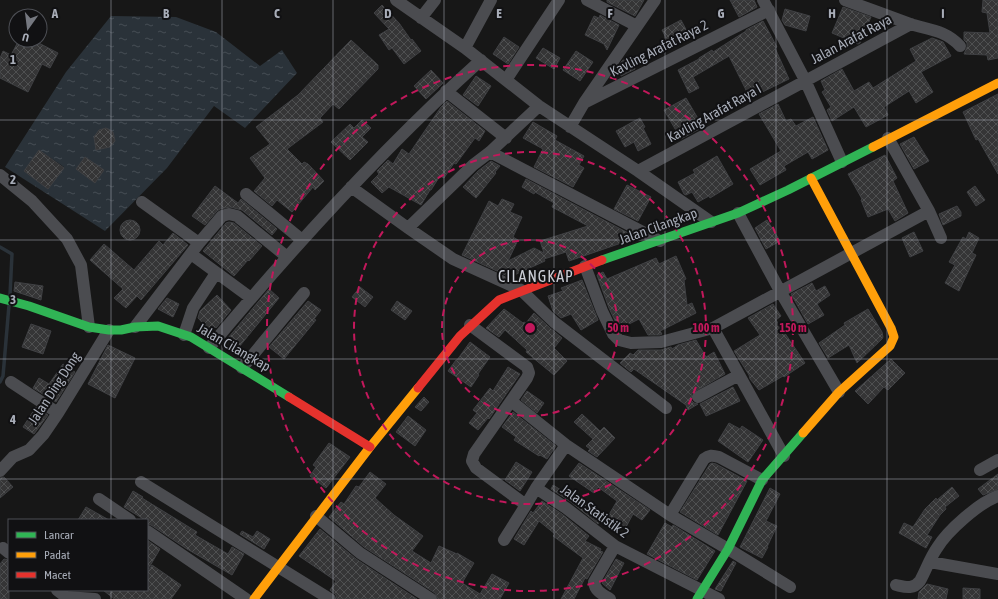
<svg xmlns="http://www.w3.org/2000/svg" width="998" height="599" viewBox="0 0 998 599" font-family="'Asap Condensed',sans-serif">
  <style>
    .water { fill: url(#water-ripples); fill-rule: evenodd }
    .lines { fill: none; stroke-linecap: round; stroke-linejoin: round }
    .stream { stroke: #2a3239; stroke-width: 3.5 }
    .building { fill: url(#building-cross-hatch); stroke: #3f4043 }
    .street { stroke: #4b4c50; stroke-width: 12 }
    .fast { stroke: #30b455; stroke-width: 9 }
    .slow { stroke: #ff9f0a; stroke-width: 9 }
    .jam { stroke: #e5322d; stroke-width: 9 }
    .grid { fill: none; stroke: #a8adb8; stroke-width: 1; stroke-opacity: 0.55 }
    .ring { fill: none; stroke: #c2185b; stroke-width: 2; stroke-dasharray: 7 5 }
    .labels { text-anchor: middle; stroke-width: 4; stroke-linejoin: round; paint-order: stroke }
    .street-label { font-size: 14px; fill: #a8adb8; stroke: #111113 }
    .quarter-label { font-size: 16px; letter-spacing: 1px; fill: #c9ccd4; stroke: #111113 }
    .grid-label { font-size: 13px; text-anchor: middle; font-weight: bold; fill: #a8adb8; stroke: #111113; stroke-width: 4; stroke-linejoin: round; paint-order: stroke }
    .centre { fill: #c2185b; stroke: #111113; stroke-width: 2 }
    .ring-label { font-size: 12px; text-anchor: middle; font-weight: bold; fill: #c2185b; stroke: #111113; stroke-width: 4; stroke-linejoin: round; paint-order: stroke }
  </style>
  <defs>
    <pattern id="water-ripples" width="26" height="14" patternUnits="userSpaceOnUse"><rect width="26" height="14" fill="#2a3239"/><path d="M2 4q2-2 4 0t4 0M15 11q2-2 4 0t4 0" fill="none" stroke="#464d54"/></pattern>
    <pattern id="building-cross-hatch" width="8" height="8" patternUnits="userSpaceOnUse"><rect width="8" height="8" fill="#353536"/><path d="M0 0l8 8M0 8l8-8" fill="none" stroke="#4f5051"/></pattern>
  </defs>
  <rect width="100%" height="100%" fill="#171717"/>
  <path class="water" d="M111 16 176 17 216 32 260 66 282 50 297 73 245 128 214 106 167 168 105 231 5 167 66 72ZM106 128 115 140 110 147 102 149 95 144 94 137 99 130ZM39 150 64 167 48 189 24 171ZM85 157 104 170 95 183 76 169Z"/>
  <g class="lines">
    <path class="stream" d="M0 247 12 254 10 295
      M0 382 3 376 9 305"/>
  </g>
  <path class="building" d="M607 0H644L635 16 607 2Z
    M730 0H754L757 7 739 17Z
    M983 0H998V58L988 60 987 55 964 54 967 47V43L964 40V32L990 33 987 13 982 12Z
    M382 5 399 23 411 40 412 39 421 51 404 64 392 48 389 50 379 35 389 29 374 13Z
    M843 7 871 17 860 43 858 44 832 33Z
    M785 9 810 16 806 31 785 25 782 20Z
    M600 15 619 25 607 50 604 44 585 35 594 16 599 18Z
    M681 20 690 37 671 48 662 30Z
    M763 21 777 47 775 48 789 79 750 98 729 56 693 77 699 88 689 93 678 70 699 59V58L712 50 713 52 746 31V30Z
    M504 37 519 47 508 64 493 54Z
    M932 38 943 42 951 56 921 72 933 92 916 103 909 91 884 107 888 115 866 127 854 107 832 121 827 110 831 107 822 92 825 90 821 81 842 69 854 91 869 82 873 88 916 61 910 49Z
    M19 40H33L58 53 50 68 42 64 28 92 0 78V58L3 51 11 55Z
    M351 40 378 65V69L339 109 333 104 320 118 323 122 287 149 302 164 304 162 308 164 324 181 315 190 313 187 292 212 277 200 272 206 254 191 265 178 250 158 270 144 256 127 298 95Z
    M543 48 560 58 554 69 536 58Z
    M576 51 593 62 580 81 563 70Z
    M629 57 635 69 621 76 617 69 622 61Z
    M431 70 443 83 426 99 414 86Z
    M476 76 491 86 478 106 463 95Z
    M998 94V174L978 139 976 140 963 112Z
    M686 98 703 127 681 139 664 110Z
    M447 101 485 131 479 141 475 138 456 164 454 163 444 178 440 176 431 190H430L421 205 389 187 382 193 371 182 379 174 377 171 388 160 393 164 402 149 409 154 441 107Z
    M778 104 786 121 791 119 796 126 813 117 828 150 812 159 808 152 784 166 786 170 760 185 750 169 781 151 759 114Z
    M640 118 645 127 643 128 651 144 638 151 634 142 625 147 616 131Z
    M362 120 371 128 362 137 368 142 350 160 331 142 350 124 354 128Z
    M533 122 557 136 555 140 584 156 579 165 584 168 573 187 534 167 543 149 523 138Z
    M106 128 113 132 115 141 110 147 96 150 94 137 99 130Z
    M914 137 929 161 914 169 900 144Z
    M39 150 64 168 48 189 24 171Z
    M885 155 897 178 893 181 908 213 895 221 888 209 868 217 861 200 862 199 848 174Z
    M717 156 733 184 710 198 709 196 698 202 692 192 686 195 684 194 678 182 695 173 693 170Z
    M85 157 104 170 95 183 76 169Z
    M491 161 500 166 495 172 496 173 476 198 463 187 478 171Z
    M526 179 632 235 630 240 569 261 566 252 544 259 545 261 510 277 462 255 489 201 498 206 502 199 514 204 510 212 522 217 513 237 518 240 508 261 534 248 544 253 540 241 588 226 552 207 554 203 535 192 534 194 522 187Z
    M627 185 651 197 638 221 614 209Z
    M215 186 238 203 241 199 277 229 272 235 242 210 230 207 220 209 217 211 205 225 192 216Z
    M975 186 985 200 976 206 967 192Z
    M957 206 961 212V216L943 225 939 214Z
    M120 230a10 10 0 1 1 20 0a10 10 0 1 1-20 0Z
    M767 220 780 241 766 249 755 228Z
    M229 222 234 223 262 246 249 261 248 260 234 276 203 251 226 223Z
    M914 232 923 251 910 257 902 238Z
    M969 232 979 238 972 253 976 255 959 291 945 283 955 265 949 262 963 237 966 239Z
    M173 233 188 245 141 300 137 296 126 308 114 298 123 289 90 260 104 244 134 270 159 241 163 245Z
    M676 256 686 279 684 280 687 305 692 303 696 313 660 331 662 334 660 335H648L639 319 619 329 609 308 597 275 603 272 607 279 656 258 659 264Z
    M582 280 598 320 581 330 571 314 561 318 553 311 548 296 563 291 561 288Z
    M15 282 43 286 41 300 14 291Z
    M812 283 816 291 825 286 830 295 817 304 824 315 808 324 791 294Z
    M360 287 373 297 365 307 352 297Z
    M269 289 279 298 239 347 228 338Z
    M217 295 231 310 216 328 215 327 210 331 198 318 200 311Z
    M167 298 179 304 173 317 158 309Z
    M308 301 321 310 314 319 316 320 284 359 269 347Z
    M397 301 412 311 405 320 391 310Z
    M773 304 781 316 776 320 805 363 784 377 783 376 759 390 750 379 749 375 734 351 760 335 748 318Z
    M504 309 523 323 524 322 526 323 534 313 549 327 562 338 554 348 567 361 554 375 526 352 527 350 505 330 499 337 486 328Z
    M868 309 882 332 883 337 882 339 857 363 849 345 828 358 819 343 845 325 844 323Z
    M31 324 51 331 43 354 22 347Z
    M696 340 706 357 714 352 725 374 692 393 691 400 694 403 698 404 688 410 686 405 634 369 631 372 620 363 630 353 633 355 638 350H661L671 347 672 349 678 345Z
    M470 342 490 357 478 374 479 375 471 387 448 371 456 360H457Z
    M108 345 135 358 115 398 88 384Z
    M891 359 905 373 888 390 884 387 868 404 855 391Z
    M63 364 75 372 56 402 33 388 39 378 49 384Z
    M508 367 520 374 489 419 488 418 478 430 469 423 477 413 473 410 490 388 493 391Z
    M733 387 740 401 706 416 700 404Z
    M527 391 544 403 537 413 521 400Z
    M424 397 429 402 421 411 415 407Z
    M36 407 48 415 34 434 23 427Z
    M513 412 556 446 547 459 540 455 539 456 514 440 516 437 502 427Z
    M582 414 600 431 604 427 615 438 597 457 588 451 590 449 586 446 593 439 574 422Z
    M408 416 426 430 415 446 396 432Z
    M729 423 740 429 742 426 763 440 748 462 718 441Z
    M329 443 350 457 326 488 310 476 316 467 313 465Z
    M516 462 532 472 520 491 505 480Z
    M579 463 650 510 642 520 633 514 626 527 607 518 617 501 598 487 594 493 569 476Z
    M712 463 716 464 747 481 718 535 680 512 710 464Z
    M370 472 386 484 375 498 394 515 423 536 412 551 431 563 439 546 457 554V553L474 563 462 583 480 594 492 574 509 583 500 599H438L435 593 364 547 329 517 341 502 344 504 356 486 359 487Z
    M998 474V489L983 495 978 489Z
    M4 477 13 487 0 498V478Z
    M553 485 585 505 587 502 605 515 598 524 571 502 551 489Z
    M952 487 959 496 945 507 946 509 940 515 927 535 932 537 926 548 899 533 904 523 913 527 925 509 936 498 937 500Z
    M770 488 780 494 766 521 777 526 767 547H768L762 558 740 547Z
    M133 491 143 497 142 498 197 532 195 535 228 554 232 547 244 554 232 575 187 549 151 525 147 524V520H145L124 507Z
    M542 501 562 514 589 536 585 541 601 549 600 551 603 552 587 579 585 578 574 599H561L583 558 553 536 555 534 539 521 524 545 514 539 531 511 533 513Z
    M86 507 109 520H78Z
    M665 523 672 527 673 525 715 551 697 580 647 554Z
    M320 529 356 559 417 599H337L336 595 330 590 336 581 299 556Z
    M242 531 253 537 257 531 270 539 264 549 240 534Z
    M147 540 160 549 147 571Z
    M4 559 9 560V599H0V564Z
    M616 559 624 563 610 590 602 583Z
    M733 561 736 563 721 591 715 589Z
    M152 565 181 585 171 599H114L103 590H147V573Z
    M927 584 948 589 946 599H918L919 592Z
    M963 588 980 589V599H963Z"/>
  <g class="lines">
    <path class="street" d="M396 0 465 48 539 106 638 171 711 222
      M587 0 637 26
      M763 0 805 80 842 162
      M845 0C867 8 888 16 910 24 930 30 945 30 960 46
      M421 18 435 0
      M465 48 491 0
      M506 80 559 0
      M446 91 506 138
      M584 103 769 10
      M570 127 584 103 655 0
      M888 138 929 211 941 238
      M490 152 660 241
      M638 171 911 24
      M0 175 32 201 67 239 81 265 89 327
      M351 187 408 228 453 259 521 290 554 322 666 408
      M246 194 302 240
      M142 202 199 243
      M738 213 780 291 839 392
      M408 228 473 165 490 152 539 106
      M191 254 251 298
      M585 266 602 311 613 334 619 340 631 343 661 342 713 328 929 211
      M470 325 527 367 529 373 527 378 511 401 566 445 670 515 728 549 790 587
      M135 327 199 243 222 216 229 214 237 216 287 257
      M713 328 784 456
      M184 335 193 308 216 273
      M209 348C294 246 382 149 481 60
      M242 368 304 293
      M11 382 58 413
      M698 397 739 375
      M511 401 474 454 472 461 476 468 526 505
      M980 470 998 460
      M0 471 13 457 29 450 43 435 58 413 109 330
      M141 482 330 599
      M536 488 566 508 615 546 719 599
      M99 499 130 520
      M670 515 704 459C709 455 712 455 719 457L762 480
      M316 516 360 553 431 599
      M147 531 246 599
      M504 540 526 505 536 488 566 445
      M3 548 9 553
      M930 562 998 574
      M896 585C905 587 913 590 920 581 926 570 930 558 937 548 948 530 979 503 998 496
      M57 590 66 597 95 599
      M610 599C602 594 595 591 594 582L615 546"/>
    <path class="fast" d="M602 260 738 213 788 190 873 147
      M0 298 29 306 89 327 109 330H121L135 327 158 326 191 337 289 397
      M697 599 728 549 762 480 803 433"/>
    <path class="slow" d="M873 147 998 83
      M803 433 839 392 890 346 894 337 891 328 811 178
      M254 599 370 447 418 388"/>
    <path class="jam" d="M418 388 460 336 499 300 602 260
      M289 397 370 447"/>
  </g>
  <path class="grid" d="M111 0V520M222 0V599M333 0V599M444 0V599M554 0V599M665 0V599M776 0V599M887 0V599M0 120H998M0 240H998M0 359H998M0 479H998M111 590V599"/>
  <g class="ring">
    <circle cx="530" cy="328" r="88"/>
    <circle cx="530" cy="328" r="176"/>
    <circle cx="530" cy="328" r="263"/>
  </g>
  <g class="labels">
    <g class="street-label">
      <text transform="translate(851 39) rotate(-28)" y="5">Jalan Arafat Raya</text>
      <text transform="translate(659 48) rotate(-27)" y="5">Kavling Arafat Raya 2</text>
      <text transform="translate(714 113) rotate(-29)" y="5">Kavling Arafat Raya I</text>
      <text transform="translate(658 226) rotate(-20)" y="5">Jalan Cilangkap</text>
      <text transform="translate(234 347) rotate(30)" y="5">Jalan Cilangkap</text>
      <text transform="translate(54 388) rotate(-57)" y="5">Jalan Ding Dong</text>
      <text transform="translate(595 511) rotate(36)" y="5">Jalan Statistik 2</text>
    </g>
    <g class="quarter-label">
      <text x="536" y="282">CILANGKAP</text>
    </g>
  </g>
  <g class="grid-label">
    <text x="55" y="18">A</text>
    <text x="166" y="18">B</text>
    <text x="277" y="18">C</text>
    <text x="388" y="18">D</text>
    <text x="499" y="18">E</text>
    <text x="610" y="18">F</text>
    <text x="721" y="18">G</text>
    <text x="832" y="18">H</text>
    <text x="943" y="18">I</text>
    <text x="13" y="64">1</text>
    <text x="13" y="184">2</text>
    <text x="13" y="304">3</text>
    <text x="13" y="424">4</text>
  </g>
  <circle cx="530" cy="328" r="6" class="centre"/>
  <g class="ring-label">
    <text x="618" y="332">50 m</text>
    <text x="706" y="332">100 m</text>
    <text x="793" y="332">150 m</text>
  </g>
  <rect x="8" y="519" width="140" height="72" fill="#111113" stroke="#4d4f55"/>
  <rect x="16" y="532" width="20" height="6" fill="#30b455" stroke="#4d4f55"/>
  <text x="44" y="539" font-size="12" fill="#a8adb8">Lancar</text>
  <rect x="16" y="552" width="20" height="6" fill="#ff9f0a" stroke="#4d4f55"/>
  <text x="44" y="559" font-size="12" fill="#a8adb8">Padat</text>
  <rect x="16" y="572" width="20" height="6" fill="#e5322d" stroke="#4d4f55"/>
  <text x="44" y="579" font-size="12" fill="#a8adb8">Macet</text>
  <g transform="translate(28 28) rotate(194)"><circle r="19" fill="#111113" stroke="#4d4f55"/>
  <path d="M0-3L7 15L0 10L-7 15Z" fill="#757880"/>
  <text y="-6" font-size="11" font-weight="bold" text-anchor="middle" fill="#a8adb8">U</text>
  </g>
</svg>
